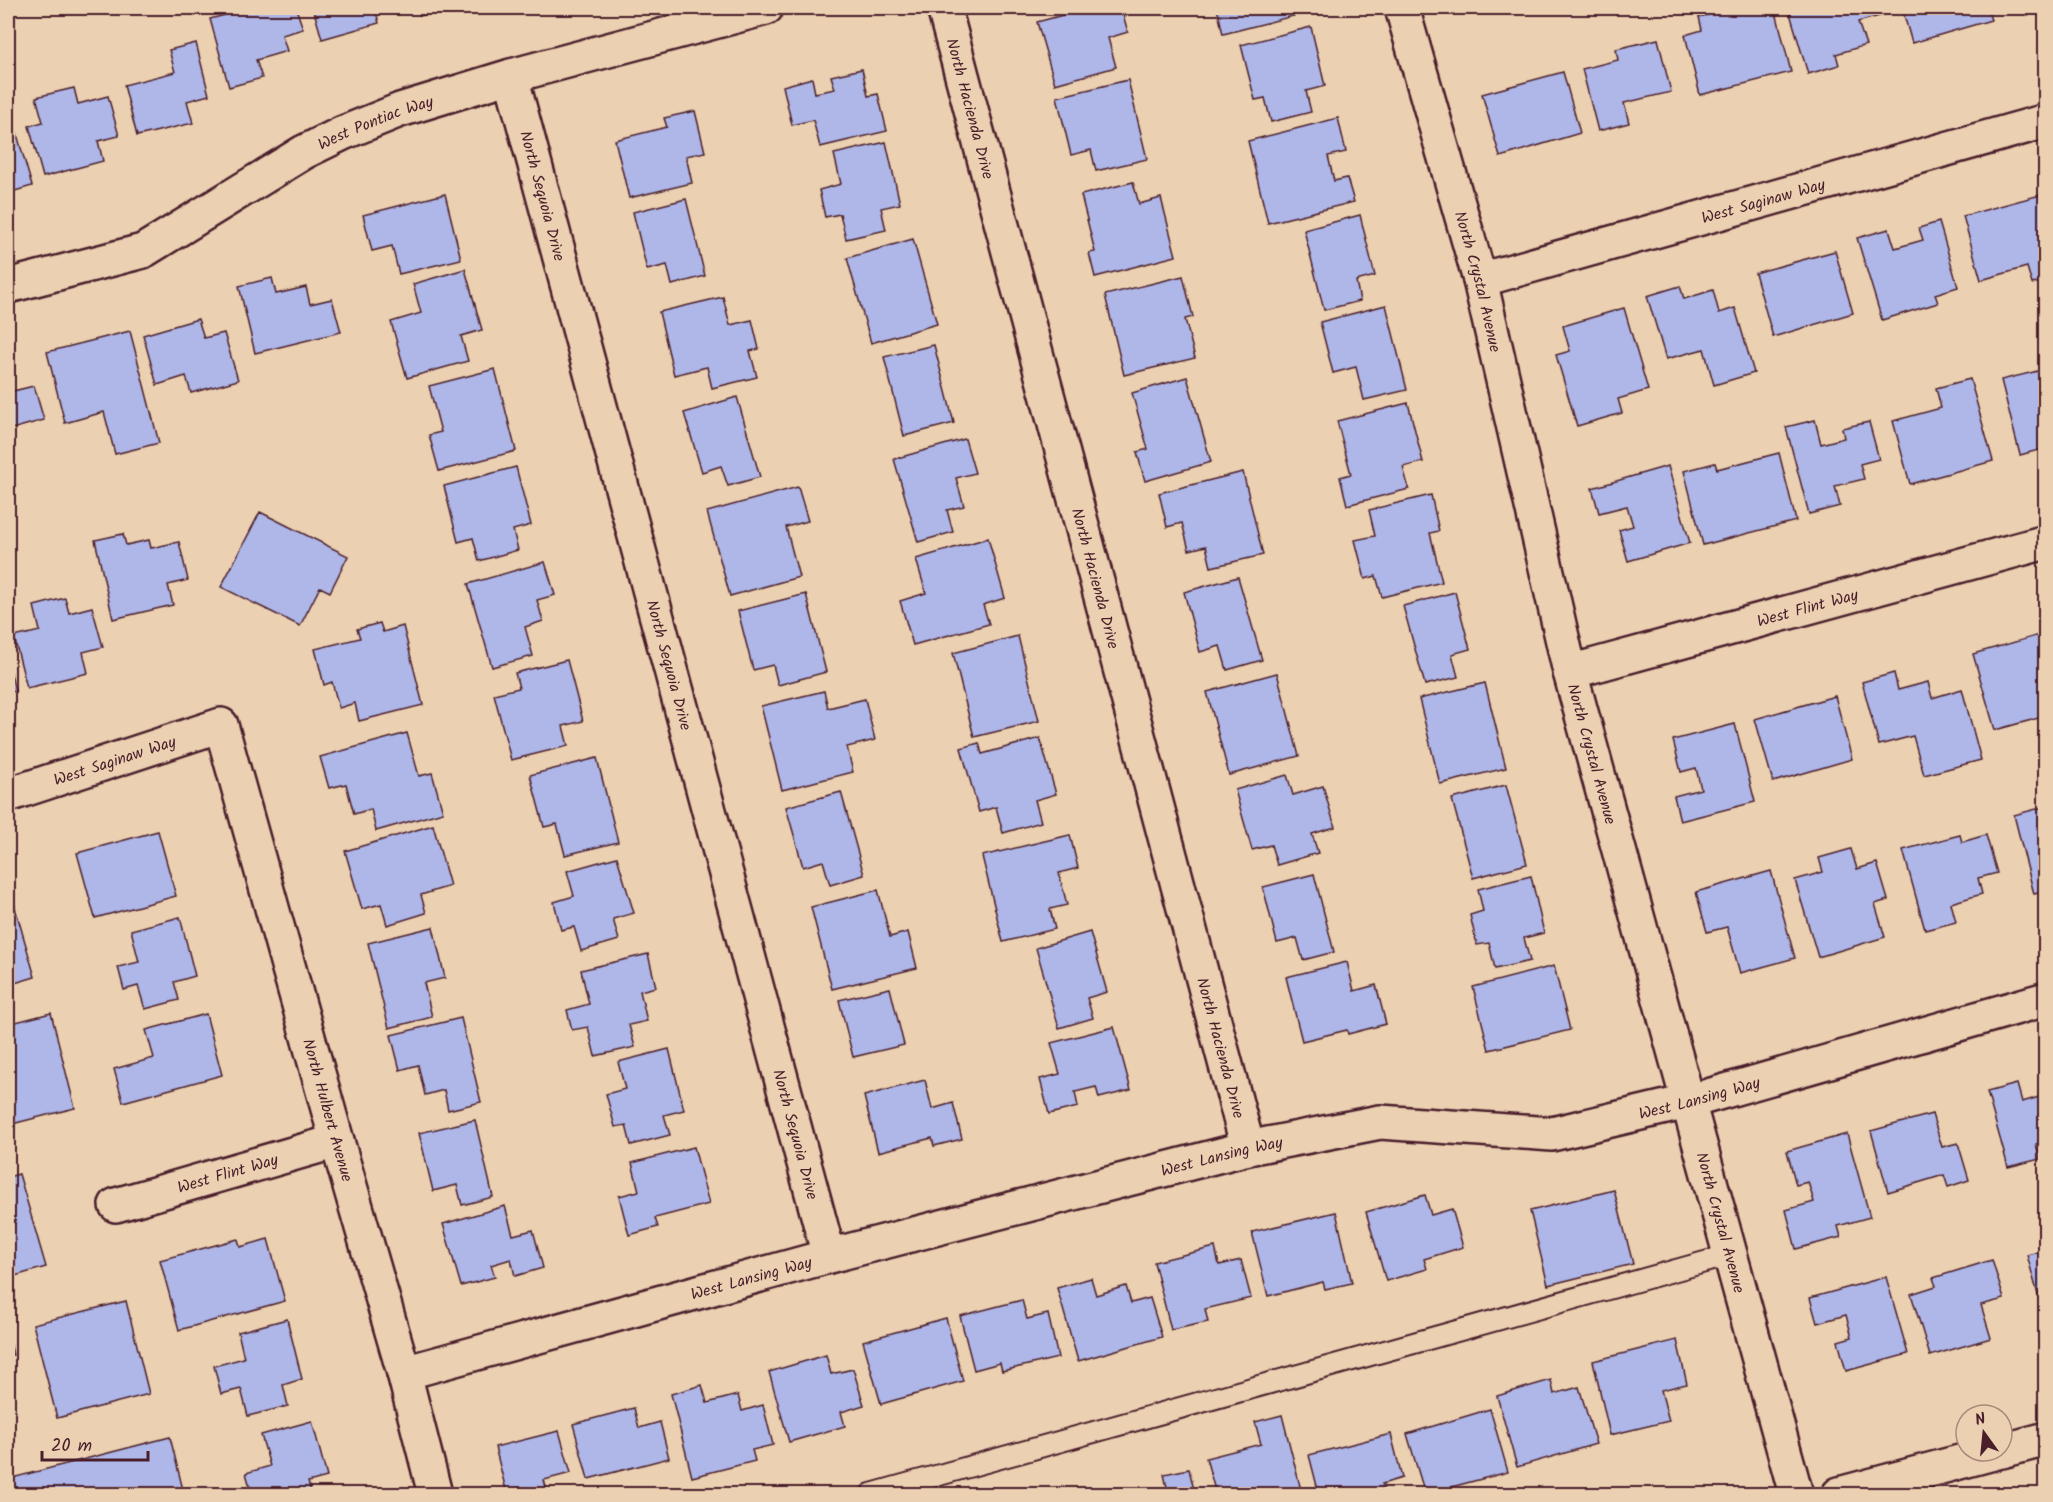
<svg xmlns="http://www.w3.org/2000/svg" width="2053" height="1502" viewBox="0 0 2053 1502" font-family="Kalam,sans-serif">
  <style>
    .building { fill: #aeb7e8; stroke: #4a1f2b; stroke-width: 1.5 }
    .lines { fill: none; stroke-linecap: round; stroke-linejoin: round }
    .service-casing { stroke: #4a1f2b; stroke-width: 24 }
    .minor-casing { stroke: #4a1f2b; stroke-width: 38 }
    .tertiary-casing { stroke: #4a1f2b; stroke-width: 38 }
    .service { stroke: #ebd1b2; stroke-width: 20 }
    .minor { stroke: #ebd1b2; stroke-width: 33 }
    .tertiary { stroke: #ebd1b2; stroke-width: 33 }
    .labels { text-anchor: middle; stroke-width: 6; stroke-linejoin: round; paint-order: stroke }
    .street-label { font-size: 16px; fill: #4a1f2b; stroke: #ebd1b2 }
  </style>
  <rect width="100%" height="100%" fill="#ebd1b2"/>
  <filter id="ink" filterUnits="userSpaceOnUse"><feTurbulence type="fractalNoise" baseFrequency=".0167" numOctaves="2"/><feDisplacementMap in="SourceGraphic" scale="12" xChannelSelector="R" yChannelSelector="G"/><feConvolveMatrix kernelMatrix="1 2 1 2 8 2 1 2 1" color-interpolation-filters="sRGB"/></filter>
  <g filter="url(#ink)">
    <path class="building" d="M251 8H296L303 29 282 35 287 51 256 60 262 78 229 87 210 19Z
      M313 8H375L379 23 322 39Z
      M418 8H448L420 16Z
      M1089 8H1121L1128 32 1108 38 1116 67 1055 84 1037 22Z
      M1217 8H1304L1305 13 1223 34Z
      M1736 8H1775L1791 72 1700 95 1685 35 1702 30 1699 17Z
      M1796 8H1893L1894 12 1858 22 1866 45 1836 54 1839 65 1808 74 1789 10Z
      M1902 8H1987L1991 20 1912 43Z
      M1311 27 1325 86 1306 91 1311 112 1271 122 1265 98 1255 100 1241 45Z
      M1658 39 1671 92 1624 103 1629 123 1598 131 1582 69 1618 60 1616 49Z
      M196 43 209 95 187 101 193 123 137 136 124 85 175 72 169 50Z
      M862 69 868 96 878 94 887 131 820 147 813 120 792 125 783 86 812 78 815 93 835 89 831 76Z
      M1563 72 1580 133 1500 157 1482 94Z
      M1128 80 1147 159 1096 171 1091 150 1071 155 1057 97Z
      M74 88 78 104 108 96 119 136 98 141 103 161 43 177 29 126 43 122 36 97Z
      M8 103 32 186 8 193Z
      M695 111 705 152 686 156 692 183 629 198 615 140 667 127 664 118Z
      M1338 118 1346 152 1328 156 1334 181 1347 178 1354 202 1268 223 1248 141Z
      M886 142 900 204 881 208 886 230 846 239 840 214 825 217 819 190 841 184 834 154Z
      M1133 182 1139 204 1161 198 1176 256 1095 277 1089 253 1095 252 1081 195Z
      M445 194 461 259 399 274 392 246 372 251 363 215Z
      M2044 194 2046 281 2032 284 2027 267 1981 280 1963 216Z
      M686 199 705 276 672 285 667 265 647 270 633 212Z
      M1360 215 1375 276 1356 281 1360 301 1324 310 1304 230Z
      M1939 222 1958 287 1935 294 1938 303 1882 320 1857 238 1889 229 1895 248 1923 240 1919 228Z
      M913 239 937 324 871 343 847 258Z
      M1835 251 1853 313 1773 337 1755 273Z
      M465 269 482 330 461 336 468 361 407 378 391 322 421 313 413 284Z
      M1183 276 1193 317 1185 319 1195 358 1124 375 1105 295Z
      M272 278 276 294 306 287 310 304 332 299 341 332 255 353 239 286Z
      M1680 286 1684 299 1713 290 1719 313 1735 308 1754 373 1714 385 1704 349 1666 359 1647 296Z
      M723 297 730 325 752 320 759 349 750 351 757 377 712 388 707 367 674 375 659 312Z
      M1386 305 1407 390 1364 400 1356 367 1333 373 1320 322Z
      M1624 308 1648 390 1618 399 1622 413 1577 426 1556 355 1570 351 1563 326Z
      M198 319 204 338 224 333 238 380 191 393 186 376 157 385 143 335Z
      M130 331 159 443 115 454 104 412 65 423 47 352Z
      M934 345 954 423 904 436 884 357Z
      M495 369 516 451 439 471 429 435 441 432 429 386Z
      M2046 369V448L2020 455 2001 380Z
      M8 371 13 391 34 386 44 420 8 430Z
      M1187 377 1211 462 1145 481 1137 452 1148 449 1132 393Z
      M1970 379 1993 461 1910 484 1893 421 1941 408 1936 388Z
      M737 397 760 477 728 486 721 466 702 472 684 413Z
      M1408 403 1423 462 1403 467 1409 489 1347 505 1340 477 1351 474 1337 421Z
      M1815 420 1821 444 1844 438 1842 428 1869 422 1879 459 1860 464 1864 479 1835 486 1840 506 1809 514 1786 427Z
      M965 439 975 473 956 478 964 506 947 510 953 532 918 542 894 459Z
      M1779 453 1796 521 1703 545 1684 471 1715 463 1717 469Z
      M1668 466 1690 543 1628 561 1619 530 1633 526 1627 506 1599 513 1592 488Z
      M516 467 531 525 513 530 518 550 479 561 473 538 458 542 444 486Z
      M1243 472 1263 555 1211 567 1206 546 1189 550 1182 523 1167 527 1159 493Z
      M798 487 808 521 786 527 799 577 730 596 707 512Z
      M1431 495 1439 531 1430 533 1442 582 1382 597 1376 576 1365 579 1355 540 1375 536 1369 510Z
      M260 512 348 556 330 592 320 587 300 626 221 587Z
      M123 534 126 545 149 540 151 548 179 542 188 580 168 585 173 605 113 619 95 540Z
      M988 538 1005 598 983 605 989 624 913 645 900 601 926 593 916 559Z
      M545 562 555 595 537 600 543 621 525 627 533 656 492 667 468 584Z
      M1238 577 1262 660 1227 670 1220 646 1200 652 1184 592Z
      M1455 592 1470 649 1452 654 1458 677 1425 685 1403 606Z
      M806 594 826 672 778 685 773 665 753 670 738 611Z
      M65 598 69 613 92 607 103 647 83 652 88 673 27 688 14 637 40 631 34 606Z
      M380 623 383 632 403 626 423 705 359 721 355 703 339 708 332 682 324 685 315 649 360 638 357 629Z
      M2046 633V716L1995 730 1973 654Z
      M1018 636 1039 721 974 737 953 653Z
      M567 660 583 721 563 726 568 746 511 760 494 694 519 688 515 673Z
      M8 661 15 691 8 693Z
      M1277 673 1299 756 1229 775 1207 692Z
      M1894 673 1898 690 1928 682 1932 698 1962 689 1981 760 1924 775 1913 736 1879 745 1862 682Z
      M1485 683 1506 768 1440 784 1419 699Z
      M824 691 828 708 865 699 875 740 847 747 853 772 782 790 761 706Z
      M1835 696 1852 759 1773 782 1755 719Z
      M1735 724 1755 802 1680 821 1674 796 1701 789 1696 768 1681 772 1673 740Z
      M407 733 419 776 432 773 443 812 376 831 371 809 354 814 346 784 329 788 320 757Z
      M1040 738 1056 794 1035 800 1041 822 1003 833 996 807 979 812 961 748 979 743 982 754Z
      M597 758 618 842 565 855 557 824 544 827 530 775Z
      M1287 775 1293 795 1323 786 1335 827 1312 834 1318 853 1277 865 1271 845 1252 850 1235 790Z
      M1506 785 1527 864 1473 878 1452 799Z
      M841 792 864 875 830 885 823 861 803 867 786 807Z
      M2044 807 2046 891 2034 894 2014 815Z
      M433 825 450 886 421 895 426 913 387 925 381 904 362 909 345 851Z
      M158 831 176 896 95 918 77 853Z
      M1070 835 1078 868 1059 873 1067 905 1050 909 1055 929 1003 942 982 856Z
      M1960 835 1962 842 1986 835 1997 873 1978 878 1982 894 1951 903 1956 922 1925 930 1903 850Z
      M1851 849 1857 869 1877 863 1888 900 1875 904 1885 937 1818 957 1795 880 1823 872 1819 858Z
      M617 857 634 913 613 919 619 940 581 951 574 927 561 930 554 902 574 896 567 871Z
      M1771 871 1795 958 1740 973 1727 927 1707 932 1696 892Z
      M1314 874 1334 952 1303 960 1297 938 1277 943 1263 887Z
      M1531 876 1544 933 1524 938 1530 961 1495 969 1489 943 1477 945 1470 915 1483 911 1478 889Z
      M8 883 35 977 8 985Z
      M878 890 890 937 908 932 917 968 832 989 811 907Z
      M180 917 195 976 174 982 179 1000 145 1009 138 986 124 990 118 967 139 962 131 930Z
      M433 927 445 978 424 983 432 1017 389 1028 368 943Z
      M1090 932 1107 992 1087 998 1093 1018 1059 1028 1036 948Z
      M648 954 656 987 640 991 647 1021 629 1025 635 1047 595 1056 588 1027 572 1030 567 1010 589 1004 581 970Z
      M1347 962 1354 991 1376 985 1386 1024 1348 1034 1347 1030 1302 1041 1286 977Z
      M1554 966 1570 1030 1489 1050 1473 987Z
      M890 988 904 1045 853 1057 839 1000Z
      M51 1013 75 1108 8 1125V1024Z
      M206 1014 222 1075 123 1102 114 1069 154 1058 146 1030Z
      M461 1018 481 1102 448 1110 444 1090 425 1095 418 1065 400 1070 391 1035Z
      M1114 1027 1131 1090 1099 1098 1096 1087 1075 1092 1078 1107 1049 1114 1040 1079 1060 1074 1051 1043Z
      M669 1049 684 1110 664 1115 670 1135 631 1145 626 1125 615 1127 606 1094 625 1089 618 1062Z
      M925 1080 932 1109 953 1103 962 1139 934 1146 932 1138 878 1152 864 1096Z
      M2017 1084 2022 1102 2046 1095V1141L2036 1144 2040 1159 2008 1167 1987 1092Z
      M1932 1114 1942 1147 1958 1143 1969 1180 1948 1187 1944 1175 1888 1192 1871 1131Z
      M475 1120 493 1197 462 1205 457 1185 433 1191 419 1133Z
      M1847 1134 1870 1217 1838 1226 1841 1237 1796 1249 1786 1210 1814 1202 1808 1182 1796 1185 1787 1151Z
      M694 1147 709 1204 655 1218 658 1227 629 1235 619 1196 639 1191 632 1163Z
      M19 1174 46 1267 8 1278V1177Z
      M1614 1190 1633 1264 1548 1285 1530 1211Z
      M1425 1195 1431 1215 1452 1209 1463 1247 1424 1259 1427 1269 1386 1281 1366 1212Z
      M505 1206 513 1235 533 1230 543 1268 515 1276 511 1259 491 1265 495 1277 461 1286 443 1224Z
      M1336 1212 1352 1283 1325 1289 1323 1282 1268 1296 1252 1232Z
      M238 1239 240 1247 268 1239 285 1301 179 1330 160 1260Z
      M1215 1247 1219 1265 1241 1260 1251 1298 1205 1309 1208 1322 1171 1330 1154 1262Z
      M2046 1250V1316L2044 1317 2027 1255Z
      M1992 1260 2004 1299 1981 1305 1991 1338 1930 1356 1911 1294 1936 1286 1933 1278Z
      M1886 1277 1908 1354 1846 1371 1838 1341 1852 1337 1846 1315 1817 1323 1810 1298Z
      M1091 1278 1096 1295 1126 1286 1131 1303 1150 1298 1162 1337 1078 1361 1057 1288Z
      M1022 1300 1027 1319 1048 1314 1058 1358 1002 1371 1000 1363 974 1370 960 1316Z
      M126 1301 149 1394 57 1418 33 1324Z
      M946 1318 963 1381 881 1404 863 1341Z
      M287 1319 302 1379 283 1385 288 1406 248 1416 241 1389 221 1394 214 1366 244 1358 238 1332Z
      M8 1334 13 1355 8 1356Z
      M1677 1340 1687 1384 1661 1390 1669 1421 1610 1435 1593 1361Z
      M826 1355 831 1374 853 1369 864 1405 841 1412 845 1426 789 1442 769 1372Z
      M1551 1380 1554 1394 1579 1387 1596 1444 1517 1467 1497 1396Z
      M702 1385 707 1403 738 1395 742 1411 763 1405 773 1445 752 1450 755 1461 692 1477 671 1394Z
      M634 1408 639 1428 660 1422 669 1458 588 1479 573 1424Z
      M1490 1409 1508 1472 1425 1494 1407 1434Z
      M1282 1415 1302 1494H1216L1206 1458 1261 1444 1255 1422Z
      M312 1421 327 1477 308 1482 312 1494H270L269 1490 252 1494 246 1473 270 1466 261 1435Z
      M559 1431 571 1473 544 1480 548 1494H507L495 1447Z
      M1391 1434 1402 1478 1382 1484 1385 1494H1319L1309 1455Z
      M170 1437 184 1494H8V1479Z
      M1189 1469 1195 1494H1156L1168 1492 1164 1474Z"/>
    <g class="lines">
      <defs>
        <path id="service" d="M871 1494 1730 1255"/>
        <g id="minor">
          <path id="s1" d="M944 8 1248 1148"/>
          <path id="s2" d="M1402 8 1480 280 1570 672 1796 1494"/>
          <path id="s3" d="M511 76 829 1256"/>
          <path id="s4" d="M1480 280 2046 121"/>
          <path id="s5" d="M8 286 143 251 304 152 343 133 400 110 511 76 766 8"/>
          <path id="s6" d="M1570 672 2046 542"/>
          <path id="s7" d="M8 795 221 725 337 1141 404 1373 435 1494"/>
          <path id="s8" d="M116 1205 337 1141"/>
          <path id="s9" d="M404 1373 829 1256 1248 1148 1380 1122 1552 1134 1687 1102 2046 999"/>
        </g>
        <path id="tertiary" d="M2002 1451 2046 1439
          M1839 1494 2001 1451"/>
      </defs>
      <use href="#service" class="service-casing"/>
      <use href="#minor" class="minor-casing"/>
      <use href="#tertiary" class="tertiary-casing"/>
      <use href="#service" class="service"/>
      <use href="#minor" class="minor"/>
      <use href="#tertiary" class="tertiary"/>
    </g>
  </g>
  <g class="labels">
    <g class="street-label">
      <text dy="6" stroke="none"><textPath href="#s1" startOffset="104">North Hacienda Drive</textPath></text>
      <text dy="6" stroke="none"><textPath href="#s5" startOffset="406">West Pontiac Way</textPath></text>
      <text dy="6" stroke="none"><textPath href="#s3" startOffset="124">North Sequoia Drive</textPath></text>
      <text dy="6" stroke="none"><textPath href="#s4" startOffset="294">West Saginaw Way</textPath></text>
      <text dy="6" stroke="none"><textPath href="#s2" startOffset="284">North Crystal Avenue</textPath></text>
      <text dy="6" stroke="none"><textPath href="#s1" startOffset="590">North Hacienda Drive</textPath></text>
      <text dy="6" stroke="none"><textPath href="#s6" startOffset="246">West Flint Way</textPath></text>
      <text dy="6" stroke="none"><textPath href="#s3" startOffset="610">North Sequoia Drive</textPath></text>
      <text dy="6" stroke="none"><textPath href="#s2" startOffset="770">North Crystal Avenue</textPath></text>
      <text dy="6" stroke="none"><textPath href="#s7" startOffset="112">West Saginaw Way</textPath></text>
      <text dy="6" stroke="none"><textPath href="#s1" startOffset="1076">North Hacienda Drive</textPath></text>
      <text dy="6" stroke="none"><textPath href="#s9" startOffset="1332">West Lansing Way</textPath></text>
      <text dy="6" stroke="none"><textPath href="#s7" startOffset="624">North Hulbert Avenue</textPath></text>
      <text dy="6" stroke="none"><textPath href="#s3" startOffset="1096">North Sequoia Drive</textPath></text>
      <text dy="6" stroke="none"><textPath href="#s9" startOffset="846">West Lansing Way</textPath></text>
      <text dy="6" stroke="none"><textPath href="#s8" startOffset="116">West Flint Way</textPath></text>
      <text dy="6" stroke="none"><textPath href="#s2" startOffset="1256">North Crystal Avenue</textPath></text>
      <text dy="6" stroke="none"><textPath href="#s9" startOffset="360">West Lansing Way</textPath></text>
    </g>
  </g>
  <rect width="2053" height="1502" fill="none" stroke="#ebd1b2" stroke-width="30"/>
  <rect x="15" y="15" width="2023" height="1472" fill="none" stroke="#4a1f2b" stroke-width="2" filter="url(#ink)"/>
  <g transform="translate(1984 1433) rotate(345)"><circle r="28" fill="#ebd1b2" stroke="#ab8a7c" stroke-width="1.5"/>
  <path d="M0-4.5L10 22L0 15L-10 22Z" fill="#4a1f2b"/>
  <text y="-9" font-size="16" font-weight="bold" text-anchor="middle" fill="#4a1f2b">N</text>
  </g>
  <path d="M42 1451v9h106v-9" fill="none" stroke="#4a1f2b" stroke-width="3"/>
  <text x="51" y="1451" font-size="18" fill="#4a1f2b" stroke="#ebd1b2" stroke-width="4.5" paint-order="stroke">20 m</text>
</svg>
